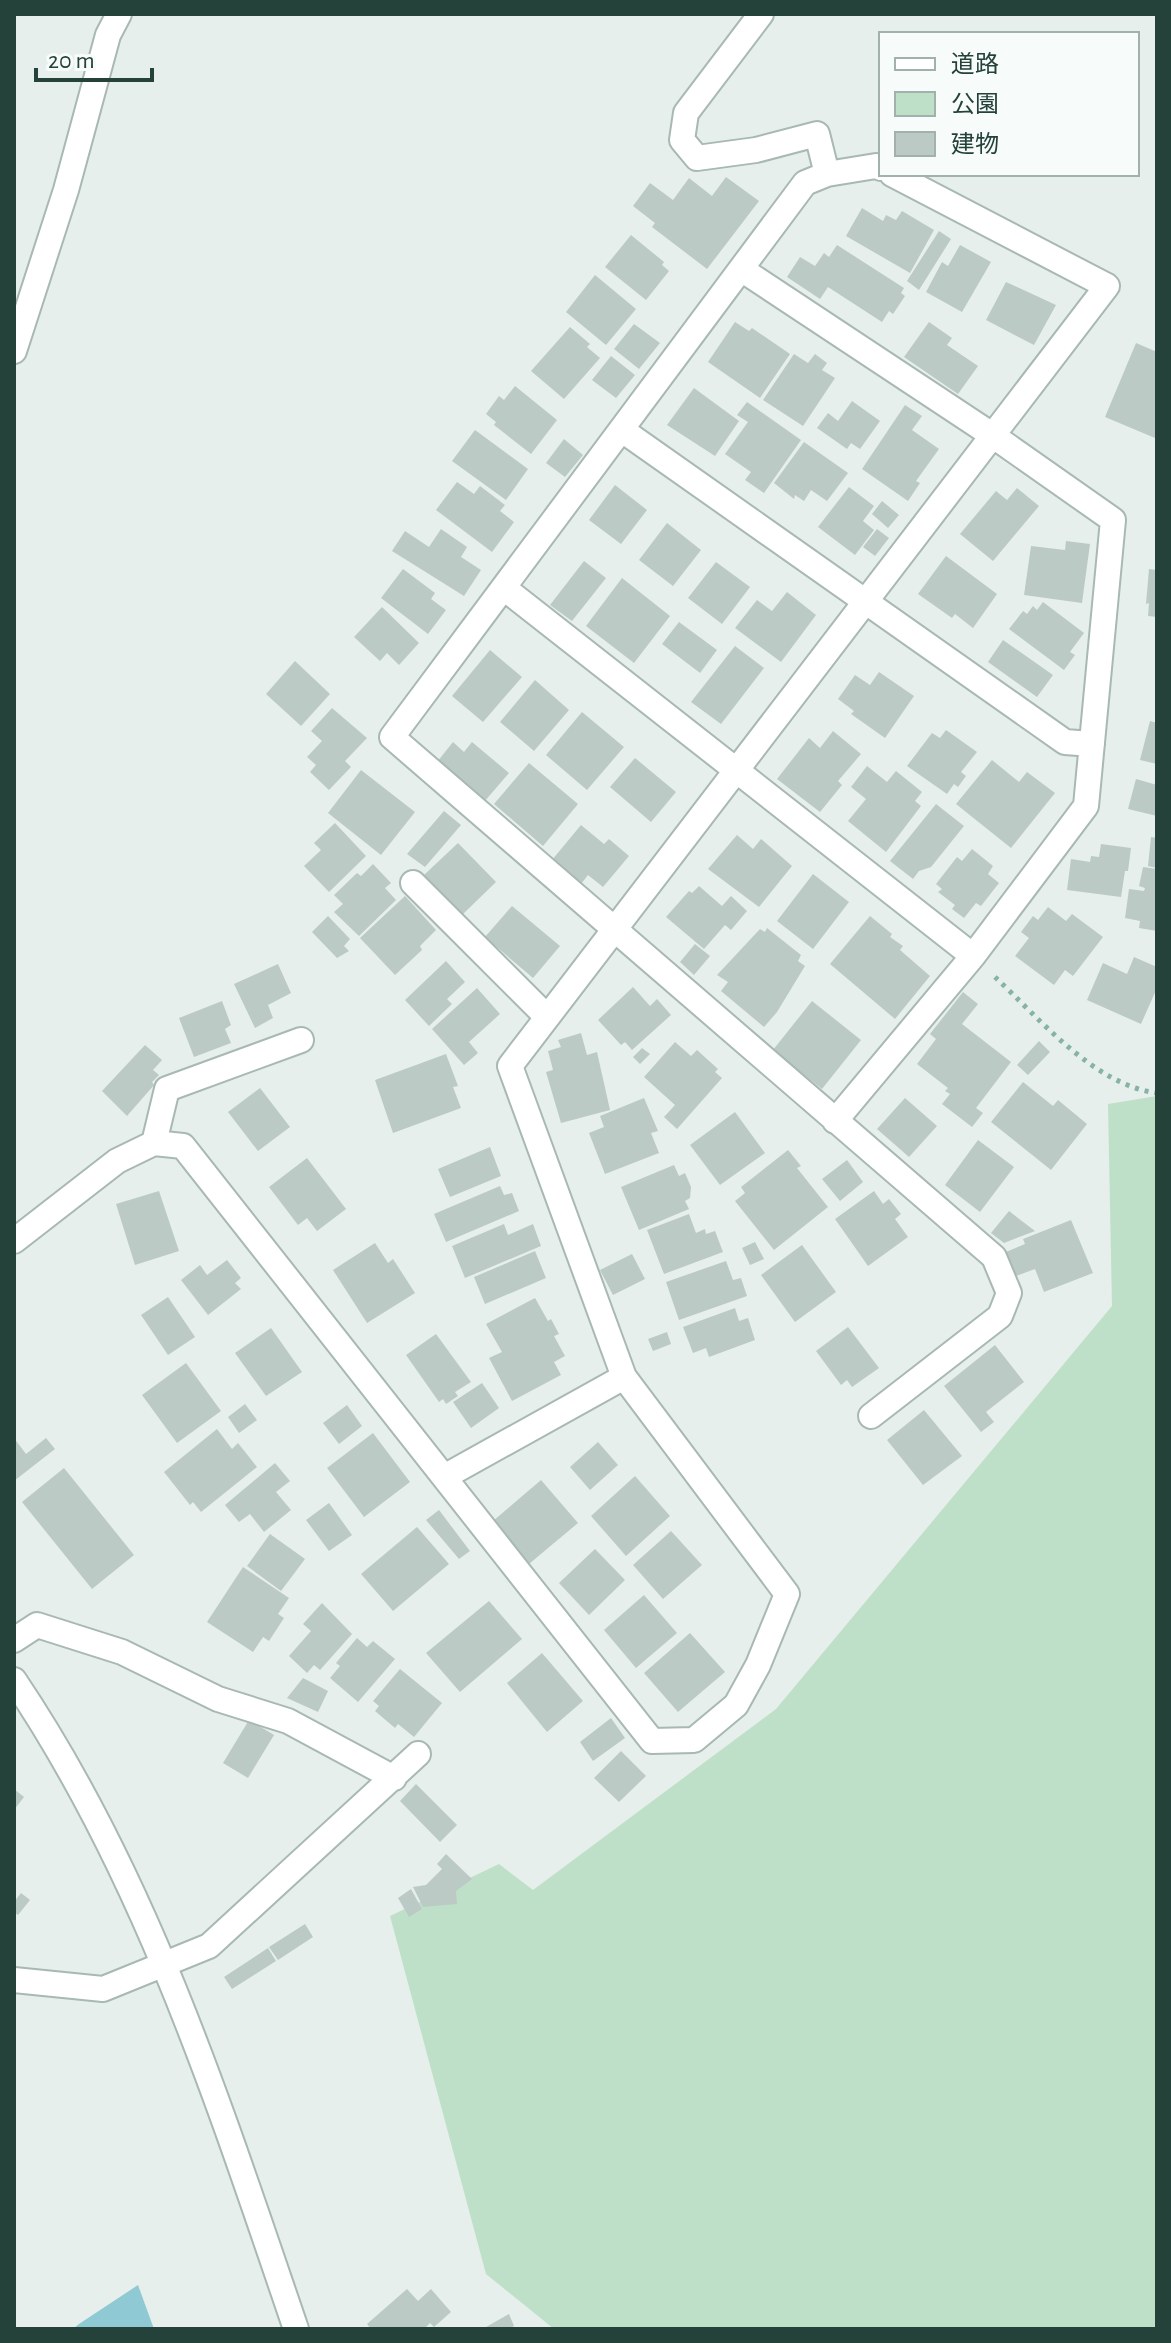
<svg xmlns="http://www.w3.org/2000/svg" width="1171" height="2343" viewBox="0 0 1171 2343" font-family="'Alegreya Sans','Noto Sans JP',sans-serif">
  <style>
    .green { fill: #bfe0c8 }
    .water { fill: #8ec9d4 }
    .building { fill: #bbcac4 }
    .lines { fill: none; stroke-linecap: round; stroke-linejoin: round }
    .minor-casing { stroke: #a8b8b2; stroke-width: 28 }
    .path { stroke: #86b3a5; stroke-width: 5; stroke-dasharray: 4 6; stroke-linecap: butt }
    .minor { stroke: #fff; stroke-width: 24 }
  </style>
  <rect width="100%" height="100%" fill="#e6efeb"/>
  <path class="green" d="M1157 1096V2329H554L486 2274 390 1916 499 1864 533 1890 776 1709 1112 1306 1108 1104Z"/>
  <path class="water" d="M138 2285 154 2329H73L79 2324Z"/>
  <path class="building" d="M726 177 759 201 707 269 652 227 655 223 633 206 650 183 673 200 689 178 712 196Z
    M862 208 883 221 886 215 896 220 902 211 934 230 910 273 846 236Z
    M939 231 951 239 919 290 907 281Z
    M631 235 664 262 662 265 669 271 646 300 605 267Z
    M837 245 904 288 901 293 905 296 893 314 889 311 882 322 828 287 820 299 787 277 800 257 815 266 824 253 829 257Z
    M960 245 991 262 962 312 926 292 942 262 948 266Z
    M595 275 636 309 606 345 566 312Z
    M1006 282 1056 305 1034 345 986 320Z
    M735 322 749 331 752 328 790 354 760 398 708 362Z
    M929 322 952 338 947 345 978 366 958 394 904 357Z
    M634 324 660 343 639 369 614 349Z
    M570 327 590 344 587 347 600 358 564 399 531 371Z
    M1136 343 1157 352V433L1155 438 1105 417Z
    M794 354 808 363 815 354 827 363 822 370 835 378 803 426 763 400Z
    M611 356 635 375 616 398 592 380Z
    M515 386 557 420 531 454 494 425 496 422 486 414 499 396 504 400Z
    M694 388 739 421 715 456 667 425Z
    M852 401 880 421 860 449 851 443 847 449 817 428 828 413 838 421Z
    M747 402 801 440 764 493 745 480 751 472 725 454 748 422 737 415Z
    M905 405 922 416 912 430 939 449 916 481 920 483 908 501 862 469Z
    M475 430 528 469 506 500 452 461Z
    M564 439 583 455 565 477 546 463Z
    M804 442 848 473 827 501 811 490 804 501 795 495 794 499 774 483Z
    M457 482 474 494 480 486 505 505 500 511 514 522 492 552 436 510Z
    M615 485 647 510 621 544 589 520Z
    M849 487 874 506 863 521 874 530 855 555 818 527Z
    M1017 488 1039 506 993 561 960 534 996 491 1007 500Z
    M882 501 899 515 888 528 872 514Z
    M667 523 701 550 673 586 639 560Z
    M441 529 467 547 461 557 481 570 464 596 392 551 405 531 429 547Z
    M877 529 889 538 875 556 863 547Z
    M1066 541 1090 544 1082 603 1024 595 1031 546 1065 550Z
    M946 556 997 594 973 628 955 614 952 618 918 594Z
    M584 561 606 578 572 621 550 605Z
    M716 562 750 587 722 624 688 598Z
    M403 569 435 593 431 599 446 610 428 634 381 598Z
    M1149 569 1157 570V617L1148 616 1149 603 1146 604Z
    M622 578 670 616 634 663 586 626Z
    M787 592 816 615 781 662 735 628 757 600 772 611Z
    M1043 602 1084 633 1070 652 1075 655 1064 670 1009 629 1023 611 1027 614 1033 606 1037 610Z
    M382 607 419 643 399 665 387 653 380 661 354 637Z
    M679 622 717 650 700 673 662 644Z
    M1003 640 1053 675 1037 697 988 662Z
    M735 646 764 668 721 724 691 702Z
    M490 650 522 677 483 722 452 696Z
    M295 661 330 694 301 726 266 694Z
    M879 672 914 696 885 738 851 714 854 711 838 699 855 675 870 685Z
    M535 680 569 710 534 751 500 722Z
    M332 708 367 738 345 761 351 767 329 790 310 772 316 765 307 757 322 741 311 731Z
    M582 712 624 747 587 790 546 755Z
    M1150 721 1157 723V764L1140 760Z
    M946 730 977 752 961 772 966 776 958 787 954 784 947 794 907 766 932 733 940 738Z
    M833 731 861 754 838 781 842 785 820 812 777 779 809 738 820 748Z
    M453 742 464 752 472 742 509 773 484 802 437 762Z
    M635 758 676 792 651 822 610 787Z
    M992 760 1019 782 1027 772 1055 793 1011 848 956 804Z
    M529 763 578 804 543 846 494 804Z
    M867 766 887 782 896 771 922 792 915 801 921 806 886 852 848 821 866 799 851 787Z
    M361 770 415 812 381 855 328 813Z
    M1136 779 1157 785V816L1128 809Z
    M936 804 964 826 931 867 919 871 913 879 890 861Z
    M444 811 461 825 425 867 407 854Z
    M335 823 366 856 329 892 304 866 321 850 314 843Z
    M581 825 604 844 609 839 629 856 603 887 588 875 581 884 552 860Z
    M737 835 753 849 761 839 792 866 759 907 708 869Z
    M1151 837 1157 838V868L1148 866Z
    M458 843 496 882 462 915 424 875Z
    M1101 844 1131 848 1128 871H1125L1121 897 1067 890 1071 859 1090 862 1091 856 1099 857Z
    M972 849 993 866 988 874 999 883 981 906 976 903 964 918 952 909 955 905 938 892 942 889 936 884 957 857 962 861Z
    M373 864 391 883 385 888 396 900 359 936 334 912 343 904 334 895 357 873 361 876Z
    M1143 867 1157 869V931L1139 928 1140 921 1125 918 1129 889 1144 891 1145 888 1139 886Z
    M813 874 849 902 813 949 777 921Z
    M699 886 722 906 731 896 747 911 731 930 725 925 704 949 666 917 689 891 692 893Z
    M405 896 436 930 420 946 422 950 395 975 360 938Z
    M512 906 560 946 533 978 485 937Z
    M1048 907 1066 921 1072 914 1103 937 1073 976 1065 970 1054 985 1015 956 1029 938 1021 932 1033 916 1038 920Z
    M328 916 350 939 344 946 349 951 337 958 312 932Z
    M870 916 892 934 890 937 903 946 900 950 930 976 895 1019 830 964Z
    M767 928 801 955 798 961 805 966 777 1012 764 1027 721 991 728 982 717 975 760 929 765 932Z
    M695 944 710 956 694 975 680 962Z
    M1134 957 1157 967V988L1141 1024 1087 1000 1103 963 1127 974Z
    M446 961 465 982 447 999 452 1004 429 1026 405 1000Z
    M278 964 291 993 268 1005 273 1018 255 1028 234 984Z
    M633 987 650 1006 657 999 671 1015 632 1050 625 1042 621 1045 598 1020Z
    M477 988 500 1014 469 1042 478 1053 464 1065 432 1029Z
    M963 992 978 1004 962 1024 1011 1062 976 1108 983 1113 972 1127 942 1104 950 1094 945 1091 948 1088 917 1064 936 1039 930 1034Z
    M222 1001 231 1025 225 1029 231 1043 194 1057 179 1018Z
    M812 1001 861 1040 822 1089 773 1050Z
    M581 1033 587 1055 597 1052 610 1110 561 1123 546 1072 553 1070 548 1051 561 1047 558 1040Z
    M1039 1041 1050 1052 1028 1075 1017 1065Z
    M675 1042 691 1056 697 1050 718 1069 715 1072 722 1078 677 1129 664 1117 675 1105 644 1077Z
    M145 1045 162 1060 153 1070 159 1075 152 1082 154 1085 127 1116 102 1091Z
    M642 1048 650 1054 640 1064 633 1057Z
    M446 1054 458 1086 453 1087 461 1108 393 1133 375 1080Z
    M1023 1082 1053 1106 1058 1100 1087 1124 1051 1170 991 1122Z
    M260 1088 290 1127 258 1151 228 1112Z
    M644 1098 658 1131 651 1133 659 1153 605 1174 589 1133 604 1127 600 1116Z
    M905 1098 937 1126 909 1157 877 1129Z
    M735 1112 765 1153 720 1185 690 1145Z
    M978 1140 1014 1167 980 1212 945 1185Z
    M490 1147 501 1176 450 1197 438 1169Z
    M788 1150 801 1166 797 1168 828 1207 774 1250 735 1201 745 1193 741 1187Z
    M307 1158 346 1209 317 1231 307 1218 298 1225 269 1187Z
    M847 1160 863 1182 840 1201 822 1179Z
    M674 1165 679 1176 685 1173 691 1187 690 1198 685 1201 689 1209 639 1230 621 1187Z
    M500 1186 504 1195 512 1193 519 1211 446 1242 434 1214Z
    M159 1191 179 1251 135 1265 116 1204Z
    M874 1191 883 1204 889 1199 901 1214 895 1219 908 1237 868 1266 835 1219Z
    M1009 1211 1035 1231 1004 1243 991 1233Z
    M689 1214 696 1233 705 1229 706 1234 715 1231 723 1252 664 1274 647 1230Z
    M1071 1220 1093 1273 1044 1292 1035 1269 1016 1276 1006 1252 1025 1244 1023 1239Z
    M504 1224 508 1235 533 1224 541 1246 465 1278 452 1246Z
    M755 1242 764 1259 750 1265 742 1248Z
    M375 1243 388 1263 393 1259 415 1293 367 1323 333 1270Z
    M802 1245 836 1292 795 1322 761 1275Z
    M535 1251 546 1278 485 1304 474 1277Z
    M632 1254 645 1279 613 1295 600 1270Z
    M227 1260 241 1278 235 1283 241 1289 208 1315 181 1280 200 1265 207 1275Z
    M726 1261 733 1280 741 1278 747 1296 679 1320 666 1282Z
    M168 1297 195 1337 168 1355 141 1315Z
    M535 1298 548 1321 551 1319 559 1334 554 1336 565 1356 554 1362 561 1375 512 1401 489 1358 502 1352 486 1324Z
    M735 1308 739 1321 748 1318 755 1340 709 1357 706 1348 693 1353 683 1327Z
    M848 1327 879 1368 852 1387 847 1380 841 1385 816 1351Z
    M271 1328 302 1372 266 1396 235 1353Z
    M667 1332 671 1344 653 1351 648 1339Z
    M436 1334 471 1382 455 1392 458 1396 446 1404 443 1399 439 1402 406 1355Z
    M995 1345 1024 1382 986 1412 994 1422 981 1432 944 1386Z
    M186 1363 221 1411 177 1443 142 1395Z
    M482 1383 499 1408 471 1428 453 1402Z
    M245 1404 257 1420 239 1433 228 1417Z
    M347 1405 362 1426 339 1444 323 1423Z
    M924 1410 962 1456 923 1485 887 1440Z
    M217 1429 232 1449 238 1443 257 1467 201 1512 193 1502 190 1505 164 1472Z
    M373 1433 410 1482 364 1517 327 1468Z
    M14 1438 26 1454 46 1438 55 1449 14 1481Z
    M598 1442 618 1465 590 1490 570 1467Z
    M275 1463 290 1481 276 1492 291 1510 264 1532 250 1514 239 1522 225 1505Z
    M64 1468 134 1555 92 1589 22 1502Z
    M635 1476 670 1516 626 1556 591 1516Z
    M541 1480 578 1523 529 1564 493 1521Z
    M329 1503 352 1535 329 1551 306 1520Z
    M439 1510 470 1551 459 1559 426 1520Z
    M417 1527 449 1564 393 1611 361 1574Z
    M671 1531 702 1565 663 1599 633 1565Z
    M270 1534 305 1559 281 1591 247 1566Z
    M595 1549 625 1580 589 1615 559 1583Z
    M243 1567 289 1598 278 1614 284 1618 269 1641 263 1637 253 1652 207 1622Z
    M644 1595 677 1633 636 1668 604 1630Z
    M489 1601 522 1639 460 1692 426 1653Z
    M322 1603 352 1634 320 1670 314 1665 307 1673 289 1656 311 1631 303 1624Z
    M690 1633 725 1672 678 1712 644 1673Z
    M357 1638 367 1647 373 1641 395 1659 358 1702 330 1678 340 1666 336 1663Z
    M542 1653 583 1701 547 1732 507 1683Z
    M400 1669 442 1703 414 1737 398 1724 395 1728 375 1711 379 1706 373 1701Z
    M303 1678 328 1691 318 1712 287 1698Z
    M611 1718 625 1738 593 1761 580 1742Z
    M249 1720 274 1735 248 1778 223 1763Z
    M621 1751 646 1776 619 1802 594 1778Z
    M416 1784 457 1825 440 1842 400 1801Z
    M14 1789 24 1797 14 1810Z
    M446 1854 472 1879 456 1891 457 1904 423 1907 413 1887 426 1885 442 1869 437 1864Z
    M411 1889 422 1909 409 1917 398 1898Z
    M21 1893 30 1900 18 1915 14 1912V1902Z
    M305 1924 313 1937 278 1960 269 1947Z
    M268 1948 276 1961 232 1989 224 1977Z
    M407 2289 418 2301 431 2289 451 2312 434 2327 430 2323 424 2329H371L367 2324Z
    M509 2314 514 2326 508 2329H487L486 2327Z"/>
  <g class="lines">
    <defs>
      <path id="minor" d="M761 14 686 113 682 140 697 158 756 150 817 134 827 174
        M741 269 992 435 1113 520 1086 806 973 956 835 1121
        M14 351 66 190 108 35 119 14
        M622 430 1065 742 1092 744
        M504 588 973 956
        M413 883 547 1017
        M154 1143 167 1089 301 1040
        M14 1241 117 1161 154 1143 183 1146 652 1741 694 1740 736 1705 758 1665 787 1594 624 1377 510 1066 1107 286 892 174
        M871 1416 1000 1316 1009 1293 994 1257 392 737 805 183 827 174 876 166 881 168
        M444 1477 624 1377
        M14 1640 37 1625 122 1652 218 1699 288 1721 394 1778
        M14 1680C147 1877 220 2107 296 2329
        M14 1980 103 1989 209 1946 418 1754"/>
    </defs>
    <use href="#minor" class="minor-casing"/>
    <path class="path" d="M995 977C1040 1019 1094 1085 1157 1093"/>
    <use href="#minor" class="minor"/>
  </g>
  <rect width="1171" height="2343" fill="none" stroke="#24423a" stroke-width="32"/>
  <rect x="879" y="32" width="260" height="144" fill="#f7fbf9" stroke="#a3b1ad" stroke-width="2"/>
  <rect x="895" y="58" width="40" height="12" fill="#ffffff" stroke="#a3b1ad" stroke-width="2"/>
  <text x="951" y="72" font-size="24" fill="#24423a">道路</text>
  <rect x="895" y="92" width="40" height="24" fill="#bfe0c8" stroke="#a3b1ad" stroke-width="2"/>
  <text x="951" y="112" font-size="24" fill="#24423a">公園</text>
  <rect x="895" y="132" width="40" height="24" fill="#bbcac4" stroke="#a3b1ad" stroke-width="2"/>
  <text x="951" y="152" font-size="24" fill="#24423a">建物</text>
  <path d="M36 68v12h116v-12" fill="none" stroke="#24423a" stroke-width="4"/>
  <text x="48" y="68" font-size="24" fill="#24423a" stroke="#f7fbf9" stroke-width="6" paint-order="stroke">20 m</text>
</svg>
